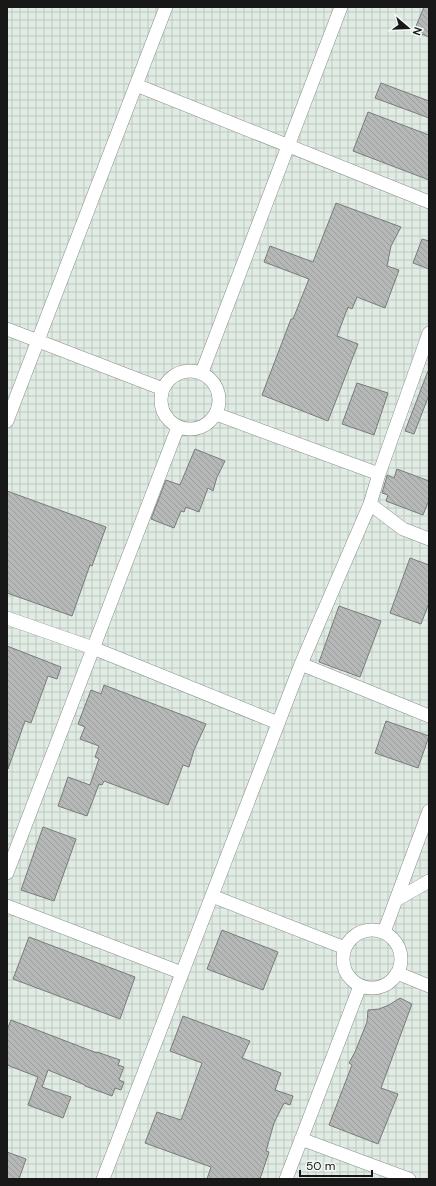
<svg xmlns="http://www.w3.org/2000/svg" width="436" height="1186" viewBox="0 0 436 1186" font-family="'DM Sans',sans-serif">
  <style>
    .industrial { fill: url(#industrial-grid) }
    .building { fill: url(#building-back-hatch); stroke: #787c7a }
    .lines { fill: none; stroke-linecap: round; stroke-linejoin: round }
    .minor-casing { stroke: #8b8f8d; stroke-width: 14 }
    .minor { stroke: #fff; stroke-width: 13 }
  </style>
  <defs>
    <pattern id="industrial-grid" width="8" height="8" patternUnits="userSpaceOnUse"><rect width="8" height="8" fill="#e0ebe4"/><path d="M0 4h8M4 0v8" fill="none" stroke="#bfc9c3"/></pattern>
    <pattern id="building-back-hatch" width="6" height="6" patternUnits="userSpaceOnUse"><rect width="6" height="6" fill="#b5b8b6"/><path d="M-1 5l2 2M0 0l6 6M5-1l2 2" fill="none" stroke="#9b9d9c"/></pattern>
  </defs>
  <rect width="100%" height="100%" fill="#f4f8f5"/>
  <path class="industrial" d="M7 7H429V1179H7Z"/>
  <path class="building" d="M424 7H429V37L414 31Z
    M381 83 429 101V118L375 98Z
    M368 112 429 135V180L353 151Z
    M336 203 401 227 391 246 387 266 399 270 385 308 357 297 352 309 348 307 337 336 358 344 328 421 262 395 291 319H293L309 279 264 262 270 246 313 262Z
    M422 239 429 241V269L413 263Z
    M428 371H429V395L414 434 405 431Z
    M357 383 388 393 374 435 342 424Z
    M195 449 225 461 217 477 213 491 208 488 199 512 186 507 184 512 181 511 174 528 151 519 166 480 180 485Z
    M397 469 429 481V500L423 515 386 501 388 495 382 493 387 476V475L394 478Z
    M7 491 106 527 92 566 90 565 72 616 7 593Z
    M410 558 429 565V603L421 624 390 613Z
    M339 606 381 621 360 677 319 662Z
    M7 646 61 667 57 679 48 676 31 723 25 721 8 769Z
    M104 685 206 724 194 750 189 767 183 765 168 805 104 781 102 785 99 784 87 816 58 806 68 777 90 785 99 759 95 757 99 746 80 739 85 727 78 724 91 690 101 694Z
    M386 721 429 736 418 768 375 753Z
    M43 827 76 839 54 901 21 890Z
    M222 930 278 952 263 990 207 969Z
    M29 937 135 977 120 1019 13 979Z
    M400 998 412 1004 381 1088 398 1094 378 1144 329 1125 352 1065 349 1063 355 1052 367 1022 368 1010 379 1009 389 1005Z
    M183 1016 250 1041 242 1058 281 1073 275 1090 293 1096 290 1105 284 1103 274 1123 266 1151 269 1152 260 1179H207L211 1167 145 1143 157 1112 181 1120 202 1063 170 1051Z
    M11 1020 97 1053V1052L120 1060 118 1065 124 1067 119 1080 124 1082 121 1090 115 1088 112 1096 85 1086V1085L48 1070 42 1087 71 1097 63 1118 28 1105 38 1077 7 1065V1030Z
    M7 1152 26 1159 19 1179H7Z"/>
  <g class="lines">
    <defs>
      <path id="minor" d="M136 85 429 202
        M7 329 163 389
        M161 400a29 29 0 1 1 58 0a29 29 0 1 1-58 0Z
        M202 372 341 7
        M216 414 379 474
        M7 421 166 7
        M370 504 403 529 429 539
        M7 618 93 648 278 723
        M301 664 429 716
        M7 873 178 427
        M212 896 345 948
        M396 900 429 881
        M7 906 182 973
        M343 959a29 29 0 1 1 58 0a29 29 0 1 1-58 0Z
        M384 932 429 811
        M397 973 429 986
        M301 1139 409 1179
        M103 1179 301 664 370 504 379 474 429 333
        M286 1179 360 986"/>
    </defs>
    <use href="#minor" class="minor-casing"/>
    <use href="#minor" class="minor"/>
  </g>
  <rect width="436" height="1186" fill="none" stroke="#171817" stroke-width="16"/>
  <g transform="translate(408 28) rotate(109)" stroke="#f4f8f5" stroke-width="3" paint-order="stroke">
  <path d="M0-3L7 15L0 10L-7 15Z" fill="#171817"/>
  <text y="-6" font-size="11" font-weight="bold" text-anchor="middle" fill="#171817">N</text>
  </g>
  <path d="M300 1170v6h72v-6" fill="none" stroke="#171817" stroke-width="2"/>
  <text x="306" y="1170" font-size="12" fill="#171817" stroke="#f4f8f5" stroke-width="3" paint-order="stroke">50 m</text>
</svg>
